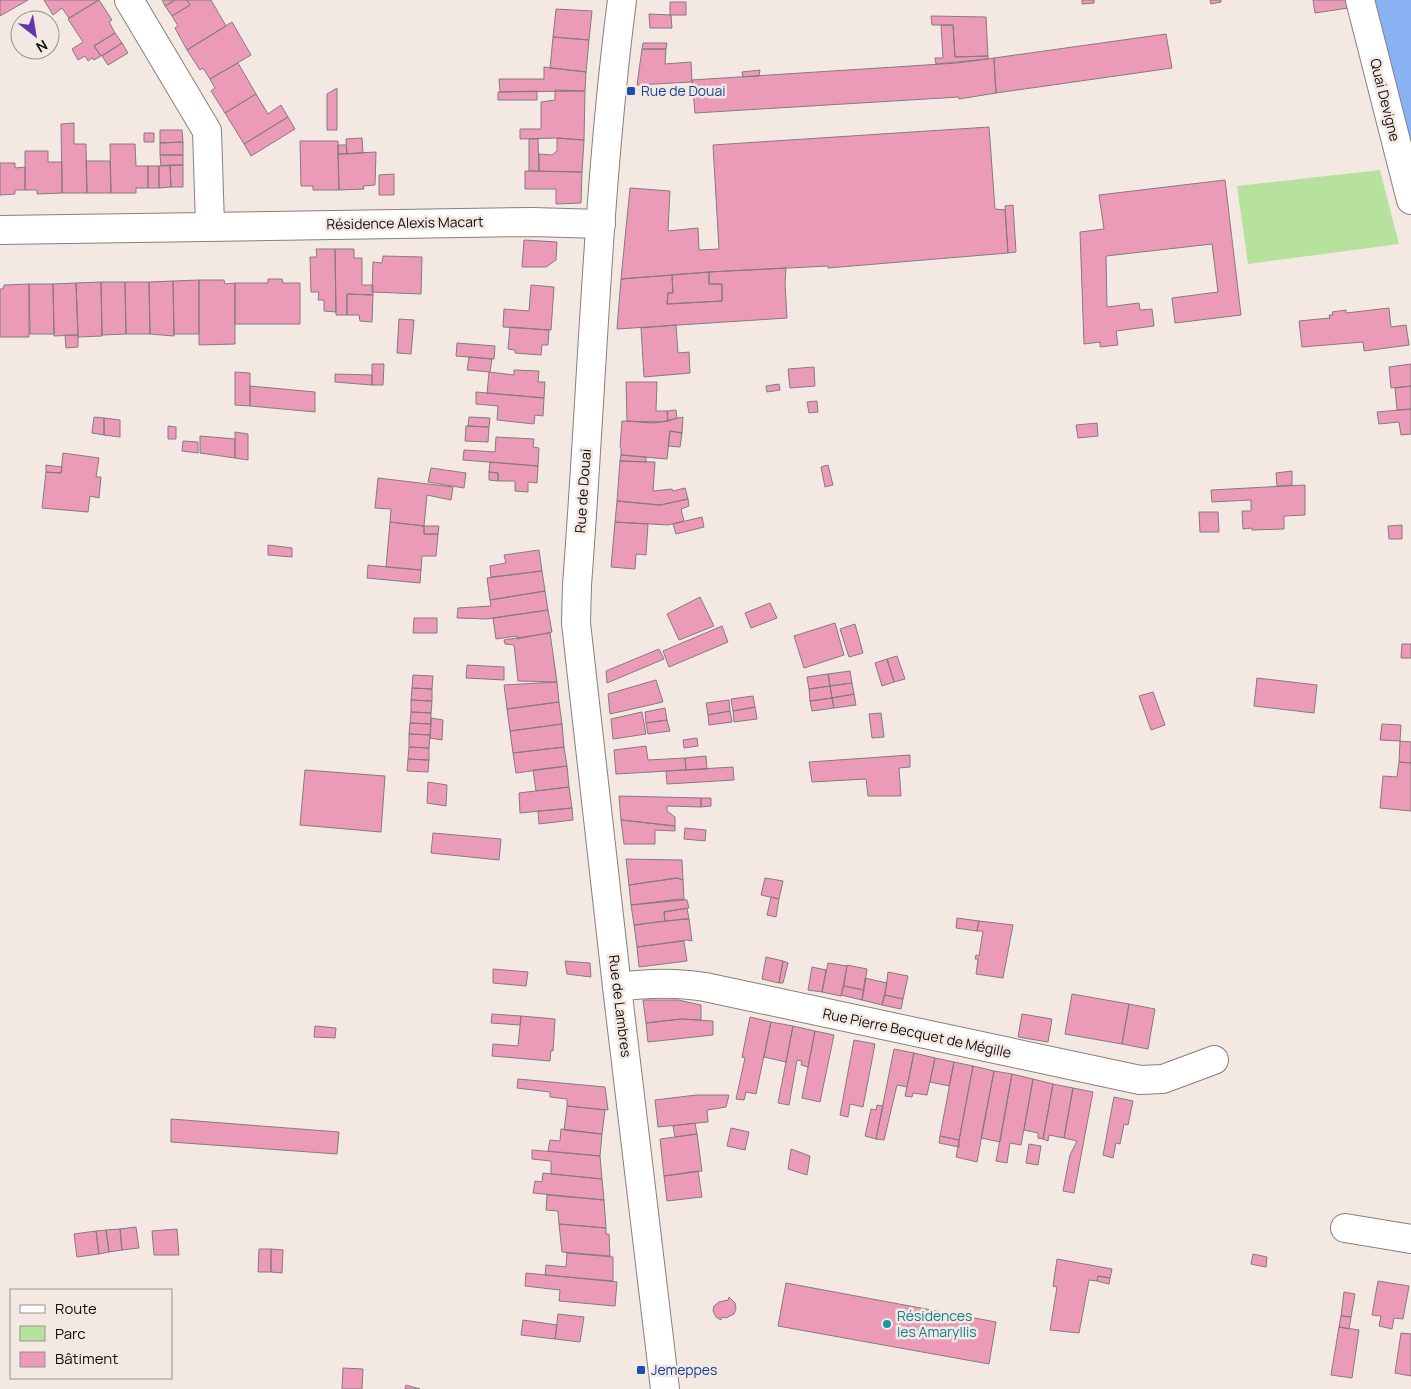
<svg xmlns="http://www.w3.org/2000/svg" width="1411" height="1389" viewBox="0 0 1411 1389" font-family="Manrope,sans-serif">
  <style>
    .green { fill: #b7e29d }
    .water { fill: #88b2f1 }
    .building { fill: #eb9bb7; stroke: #867a7e }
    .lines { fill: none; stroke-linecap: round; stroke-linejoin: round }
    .minor-casing { stroke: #8a7f79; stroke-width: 30 }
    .tertiary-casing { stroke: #8a7f79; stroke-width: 30 }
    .minor { stroke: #fff; stroke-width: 28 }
    .tertiary { stroke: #fff; stroke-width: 28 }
    .transit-dot { fill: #1a4fb4; stroke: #f4e9e2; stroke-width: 2 }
    .culture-dot { fill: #0f9aa8; stroke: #f4e9e2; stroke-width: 2 }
    .labels { text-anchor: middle; stroke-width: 5; stroke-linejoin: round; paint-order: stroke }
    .transit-label { font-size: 14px; fill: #164399; stroke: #f4e9e2; text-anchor: start }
    .street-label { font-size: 14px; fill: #120e0c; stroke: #f4e9e2 }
    .culture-label { font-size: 14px; fill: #0d838f; stroke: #f4e9e2; text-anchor: start }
  </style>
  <rect width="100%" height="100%" fill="#f4e9e2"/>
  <path class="green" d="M1380 170 1399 244 1248 264 1237 186Z"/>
  <path class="water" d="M1375 0H1411V143L1387 52Z"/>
  <path class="building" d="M0 0H28L0 16Z
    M44 0H99L69 18 62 8 53 15Z
    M99 0 112 20 109 22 115 33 94 46 101 56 94 60 92 58 88 61 85 56 78 60 72 49 83 42 68 19Z
    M162 0H175L165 6Z
    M175 0H187L190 5 172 16 165 6Z
    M187 0H211L226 26 187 50 175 28 178 26 172 16 190 5Z
    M1082 0H1094V3L1082 4Z
    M1210 0H1221V2L1211 4Z
    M1313 0H1346L1348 8 1315 13Z
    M670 2H686V15H670Z
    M556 9 592 11 589 40 553 37Z
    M649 14 671 15 672 28H650Z
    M931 16 986 17 988 56 955 57 953 25H932Z
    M232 22 251 55 210 79 203 68 200 70 187 50Z
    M941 25H953L955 57 988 56V59L936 64 935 58H943Z
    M115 33 122 43 101 56 94 46Z
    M1166 34 1172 68 996 93 994 58Z
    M553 37 589 40 586 72 550 68Z
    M122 43 128 53 108 65 102 56Z
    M643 43H667L666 49H642Z
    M642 49H666L665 64 691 62 692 82 637 85Z
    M994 58 996 93 959 99V97L695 113 692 80 957 63Z
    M238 63 256 94 225 113 211 91 215 88 210 79Z
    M544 67 586 72 585 91 500 92 499 79H544Z
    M760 70 759 76 743 77 742 72Z
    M337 88V130H327V94Z
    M555 90 585 91 584 140 557 138 520 139V129H541V102L555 100Z
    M537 91V100H498V92Z
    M256 94 268 114 281 105 288 117 244 144 225 113Z
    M288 117 295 129 251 156 244 144Z
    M74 123V144H86L87 193H62L61 124Z
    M989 127 995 209 1005 210 1008 253 828 268V266L709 272 621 279 630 188 670 191 668 231 698 228 699 250 719 249 713 145Z
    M160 130H182L183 142 160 143Z
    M144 133H154V142H144Z
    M362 138 363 153 347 154 346 139Z
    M557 138 584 140 582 172 539 171V154L552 155 557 151Z
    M529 139H538L539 171H529Z
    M300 141H338L339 190H313V186H301Z
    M183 142V155H160V143Z
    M110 144H135L136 166H148V188H136V193H111Z
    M338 145H346L347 154H338Z
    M25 151H48V162H62V193L37 194V190H25Z
    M376 152 375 185 363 186 364 189 339 190 338 154Z
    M160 155H183V165L161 166Z
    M86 161H110L111 193H87Z
    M0 163H15V168L25 167V190H15V194L0 195Z
    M170 165 171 187 159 188V166Z
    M170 165H183V187H171Z
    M148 166H159V188H148Z
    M525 171 582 172 581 203 556 204V189H525Z
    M394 174V195H379V175Z
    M1225 180 1241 315 1175 323 1172 298 1218 292 1212 244 1106 256 1107 307 1139 303 1140 310 1152 309 1154 326 1116 331 1118 345 1100 347V342L1084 344 1080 232 1104 229 1099 195Z
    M1013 205 1016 252 1008 253 1005 206Z
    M524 240 557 242 556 260 546 267H522Z
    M316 249H335L336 312 324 311V300H318L319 292H311L310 257H317Z
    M335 249H354V258H362V285H373V295L347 294V315H336Z
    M383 256 422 257 421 294 372 292 373 262 382 263Z
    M786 268 785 283 787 318 617 329 621 279 672 275 673 293H668L667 304 722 301V284H709V272Z
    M709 272V284H722V301L667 304 668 293H673L672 275Z
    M268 279H282L283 283H300V324H235V283H268Z
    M199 280H224L225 284 235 283V344L199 345Z
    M199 280V334H174L173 281Z
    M173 281 174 336 150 334 149 282Z
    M101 282H125L126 334 102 335Z
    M101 282 102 336 78 337 76 283Z
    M125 282H149L150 334H126Z
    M76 283 78 335 54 336 53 284Z
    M29 284H53L54 334H30Z
    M29 284V337H0V289H3L4 285Z
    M531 285 554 287 551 330 503 327 504 309 529 311Z
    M347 294 373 295 372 322 360 321 359 315H347Z
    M1389 308 1391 327 1406 325 1409 345 1364 351 1363 342 1302 347 1299 321 1330 318 1329 315H1333L1332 312 1346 310V313Z
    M399 319 414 320 411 354 397 353Z
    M676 325 678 353 689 352 690 373 644 377 641 328Z
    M510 327 549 330 548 345H542L541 355 515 353V350L508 349Z
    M65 335H78V347L66 348Z
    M457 343 495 346 494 359 456 356Z
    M469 357 492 359 490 372 467 370Z
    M372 364H384L383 385H372Z
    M1411 364V386L1391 388 1389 367Z
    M814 367 815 386 790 388 788 369Z
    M514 370 539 371 538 382H545L544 398 487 393 489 372 514 375Z
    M235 372 250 373V406L235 405Z
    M335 374 372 375V385L335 382Z
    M626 382H657L656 411H667L668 421 651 423 627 421Z
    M779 384 780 390 767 392 766 386Z
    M250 386 315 392V412L250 406Z
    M1411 386V409L1397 410 1395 388Z
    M476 392 544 398 543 416 535 415 534 424 497 420 498 406 476 404Z
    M817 401 818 412 809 413 807 402Z
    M1411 409V434L1401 435 1399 422 1379 424 1377 412Z
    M676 410 677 418 668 421 667 411Z
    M94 417 104 418V435L92 433Z
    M469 417 490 418 489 427 468 426Z
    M683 417 682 433 670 431 667 459 621 455V448L620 447 622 421 661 422Z
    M104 418 120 420V437L104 435Z
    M1097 423 1098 436 1078 438 1076 425Z
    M168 426 176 427V439H168Z
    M466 426 489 427 488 442 465 441Z
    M670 431 682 433 680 447 668 446Z
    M235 432 248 434V460L235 458Z
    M200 436 235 439V458L200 453Z
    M496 437 534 439 533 447 539 448 538 466 463 460 464 450 495 452Z
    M183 441 198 442V453L182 451Z
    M63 453 99 458 96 477H101L99 498 90 496 88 512 42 508 46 472 61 473Z
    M621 455 646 457V462L620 461Z
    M620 461 655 462 653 491 672 489 673 491 685 488 688 499 660 505 617 501Z
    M490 462 538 466 537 483 528 482V492L515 491V481H498V473L489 472Z
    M46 465 62 467 61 473 46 472Z
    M828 465 833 485 825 487 821 467Z
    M431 468 466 473 464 488 428 482Z
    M1292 471V485L1277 486 1276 473Z
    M489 472 498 473V481L489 480Z
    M378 478 453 487 451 500 427 495 424 526 390 522 391 509 375 508Z
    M1305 485V515L1284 516V529L1252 530V528L1243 529 1242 511H1251V500L1212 502 1211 490Z
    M688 499 689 506 681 509 684 521 668 525 615 522 617 501 660 505Z
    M1199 512H1218L1219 532H1200Z
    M702 517 704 527 676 534 673 524Z
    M390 522 424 526V534H438L436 556H422L421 570 386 567Z
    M615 522 648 524 646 555 636 554 635 569 611 567Z
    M1402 525V539H1389L1388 526Z
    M424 526H439L438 534H424Z
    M268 545 292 548V557L268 555Z
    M539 550 542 571 491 577 490 566 506 563 504 555Z
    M368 565 421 570 420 583 367 578Z
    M542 571 545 591 490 600 487 578Z
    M545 591 548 610 487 619 457 618 458 608 491 606 490 600Z
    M700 597 714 626 679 640 667 614Z
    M770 603 777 618 751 628 745 613Z
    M548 610 552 632 517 639V636L496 639 493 618Z
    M414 618H437V633H413Z
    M835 623 844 655 804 668 794 636Z
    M855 624 863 653 849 657 840 629Z
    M722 626 728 642 669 667 663 651Z
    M550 633 557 682 518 681 514 645 505 644 504 640Z
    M1402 644H1411V658H1401Z
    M659 649 664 659 607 683 606 671Z
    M897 656 905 679 894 682 887 659Z
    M887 659 894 682 882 686 875 663Z
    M467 665 504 667V680L466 678Z
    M850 671 852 683 830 686 828 674Z
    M828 674 830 686 809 689 807 677Z
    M413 675 433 676 432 689 412 688Z
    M1257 678 1317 685 1314 713 1254 706Z
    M656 680 663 702 610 714 608 694Z
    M557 682 559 702 507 709 504 685Z
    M852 683 854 694 832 698 830 686Z
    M830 686 832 698 810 701 809 689Z
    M412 688 432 689V701L411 700Z
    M1153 692 1165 725 1151 730 1139 696Z
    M854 694 856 705 834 708 832 698Z
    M753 696 755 707 733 711 731 699Z
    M832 698 834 708 812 711 810 701Z
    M411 700 432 701 431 713 411 712Z
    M729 700 730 711 708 715 706 703Z
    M559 702 562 724 510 731 507 709Z
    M755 707 757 719 734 722 733 711Z
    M665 708 667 720 646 723 645 712Z
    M730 711 732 722 709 725 708 715Z
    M411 712 431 713V724L410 723Z
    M642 712 646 734 613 739 611 719Z
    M881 713 884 737 872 738 869 714Z
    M431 718 443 720 442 740 430 738Z
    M667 720 670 731 648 734 646 723Z
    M410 723 431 724 430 735 409 734Z
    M562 724 564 747 513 753 510 731Z
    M1382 724 1401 725 1400 741 1380 740Z
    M409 734 430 735 429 748 409 747Z
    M697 738 698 746 684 748 683 740Z
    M1400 741 1411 742V763L1399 762Z
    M646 746 648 760 685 758 686 770 616 774 614 750Z
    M409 747 429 748V760L408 759Z
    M564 747 567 766 516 773 513 753Z
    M910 755V767L899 768 901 796H868L866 779 812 782 809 762Z
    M706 756 707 769 686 770 685 758Z
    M408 759 429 760 428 772 407 771Z
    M1399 762 1411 763V811L1380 808 1383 776 1397 777Z
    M567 766 569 787 536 791 533 770Z
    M733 767 734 780 667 784 666 771Z
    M305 770 385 776 381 832 300 825Z
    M428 782 447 785 446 806 427 803Z
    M569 787 572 808 520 813 519 793Z
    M619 796 701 798V807L667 806V811L675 817V826L621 820Z
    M701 798H711V806L701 807Z
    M572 808 573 820 539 824 538 811Z
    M621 820 675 826V831L655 830V844H624Z
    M685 828 706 830 705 841 684 839Z
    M433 833 501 839 499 860 431 853Z
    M626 859 682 860 683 880 677 878 629 885Z
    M677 878 683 880 684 900 631 905 629 885Z
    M765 878 783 881 779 899 761 895Z
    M771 897 779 899 776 917 767 915Z
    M680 899 687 900 689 908 664 912 665 921 634 925 631 905Z
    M687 908 689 919 665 921 664 912Z
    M957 918 979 921 977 931 956 928Z
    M684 919H689L692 941 687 940 637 947 634 925Z
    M979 921 1013 925 1003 978 976 974 978 959H975L976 955 979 956 983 931H977Z
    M684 941 687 961 639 967 637 947Z
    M766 957 783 961 779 983 762 979Z
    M565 961 590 963 591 977 567 974Z
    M783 961 788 963 783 983H779Z
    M828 963 847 966 841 996 822 992Z
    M847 965 867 969 864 990 844 986Z
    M812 967 826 970 822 992 808 990Z
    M493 969 528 972 526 986 493 983Z
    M888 972 908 976 903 999 885 995Z
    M865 978 887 983 882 1005 862 1000Z
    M844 986 864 990 862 1000 841 995Z
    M1072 994 1129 1004 1122 1044 1065 1034Z
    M885 995 903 999 901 1009 882 1005Z
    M643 1000H678L701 1005V1020L681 1019 646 1023Z
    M1129 1004 1155 1009 1148 1049 1122 1044Z
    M492 1014 521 1016 520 1025 491 1023Z
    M1022 1014 1052 1019 1048 1042 1018 1037Z
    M521 1016 555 1019 553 1051 551 1050 550 1061 492 1056 493 1044 518 1046Z
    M750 1017 771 1022 756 1094 746 1092 744 1100 736 1099 745 1058 742 1057Z
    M681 1019 713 1021V1035L648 1042 646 1023Z
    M771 1022 793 1026 786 1062 764 1057Z
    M315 1026 336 1028 335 1038 314 1037Z
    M793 1026 815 1031 808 1067 801 1065 802 1061 797 1060 789 1105 778 1103Z
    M815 1031 834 1035 820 1102 802 1098Z
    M854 1040 875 1044 863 1107 850 1104 848 1117 840 1115Z
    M894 1049 914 1053 907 1087 897 1085 884 1140 876 1139Z
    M914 1053 935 1058 927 1095 913 1093 912 1097 905 1096Z
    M935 1058 954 1062 949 1086 930 1082Z
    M954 1062 973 1066 959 1140 940 1136Z
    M973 1066 994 1071 977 1162 956 1157Z
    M994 1071 1012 1074 1000 1142 981 1138Z
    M1012 1074 1033 1079 1021 1145 1010 1143 1007 1163 996 1161Z
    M518 1079 605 1087 608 1110 567 1106V1099L550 1097V1092L517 1088Z
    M1033 1079 1053 1084 1043 1139 1038 1138V1133L1024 1130Z
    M1053 1084 1073 1088 1064 1138 1049 1135 1048 1141 1043 1139Z
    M1073 1088 1093 1092 1074 1193 1063 1191 1070 1155 1077 1141 1064 1138Z
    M696 1095H729L726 1107 707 1110 708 1122 658 1127 655 1100Z
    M1114 1097 1133 1101 1128 1125 1124 1124 1120 1144 1116 1143 1113 1158 1103 1155Z
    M877 1105 883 1106 876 1139 865 1136 871 1109 876 1110Z
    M567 1106 605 1110 602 1134 564 1130Z
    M171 1119 339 1132 337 1154 171 1142Z
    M695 1123 697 1134 675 1137 673 1126Z
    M731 1128 749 1132 745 1150 727 1146Z
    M561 1129 602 1134 600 1156 548 1151 550 1140 560 1141Z
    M697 1134 702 1171 664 1176 660 1139Z
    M940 1136 959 1140V1147L939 1143Z
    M1029 1144 1041 1146 1038 1165 1026 1163Z
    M791 1149 810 1156 807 1175 788 1169Z
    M532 1150 600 1156 602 1179 551 1174V1161L532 1159Z
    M698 1171 702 1197 667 1201 664 1176Z
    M543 1173 602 1179 604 1200 533 1193 535 1181 542 1182Z
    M547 1195 604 1200 606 1228 559 1224 558 1211 546 1210Z
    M559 1224 606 1228V1234H609L610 1256 562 1252Z
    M136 1227 139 1248 122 1250 120 1229Z
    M120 1229 122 1250 109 1252 106 1230Z
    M177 1229 179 1255H154L152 1231Z
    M106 1230 109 1252 99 1254 96 1231Z
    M96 1231 99 1254 77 1257 74 1234Z
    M259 1249H271V1272H258Z
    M271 1249 283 1250 282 1273 271 1272Z
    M567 1253 613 1257V1281L545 1275 546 1265 566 1267Z
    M1253 1254 1267 1257 1266 1267 1251 1264Z
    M1057 1259 1112 1269 1110 1278 1098 1276 1097 1281 1089 1280 1079 1333 1050 1330 1057 1287 1053 1286Z
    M526 1273 617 1282 615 1306 559 1301 560 1290 525 1286Z
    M1098 1276 1110 1278 1109 1284 1097 1281Z
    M1378 1281 1409 1286 1403 1319 1394 1318 1392 1329 1379 1326 1381 1316 1372 1315Z
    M786 1283 996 1322 989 1364 778 1326Z
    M1344 1292 1355 1294 1351 1317 1341 1316Z
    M729 1297 735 1303 736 1309 734 1314 726 1318 722 1317 721 1320 716 1317 713 1311 714 1306 719 1302 728 1300Z
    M558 1314 584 1317 580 1342 555 1339Z
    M1341 1316 1351 1317 1349 1329 1339 1327Z
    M523 1320 557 1325 555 1339 521 1335Z
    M1339 1327 1359 1330 1352 1378 1331 1375Z
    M1401 1333 1411 1334V1376L1395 1373Z
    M343 1368 363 1369 362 1389H342Z
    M406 1385 420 1389H405Z"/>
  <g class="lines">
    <defs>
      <path id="minor" d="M129 0 207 131 210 226
        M1360 0 1411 200
        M0 230 532 222 601 224
        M617 987C646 983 676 982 705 987L1140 1080 1163 1079 1214 1060
        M1345 1228 1411 1239"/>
      <path id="tertiary" d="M622 0C597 194 592 390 577 585L576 623 617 987 665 1389"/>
    </defs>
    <use href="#minor" class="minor-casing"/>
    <use href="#tertiary" class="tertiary-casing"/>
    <use href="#minor" class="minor"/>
    <use href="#tertiary" class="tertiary"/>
  </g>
  <g class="transit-dot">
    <rect x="626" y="86" width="10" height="10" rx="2.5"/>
    <rect x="636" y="1365" width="10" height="10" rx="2.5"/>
  </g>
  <circle class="culture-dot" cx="887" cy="1324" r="5"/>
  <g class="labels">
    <g class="transit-label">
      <text x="641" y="96">Rue de Douai</text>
      <text x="651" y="1375">Jemeppes</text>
    </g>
    <g class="street-label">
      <text transform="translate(1385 100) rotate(76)" y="5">Quai Devigne</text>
      <text transform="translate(405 223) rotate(-1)" y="5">Résidence Alexis Macart</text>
      <text transform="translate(583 491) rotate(-86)" y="5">Rue de Douai</text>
      <text transform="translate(620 1006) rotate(83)" y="5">Rue de Lambres</text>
      <text transform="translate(917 1033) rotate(12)" y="5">Rue Pierre Becquet de Mégille</text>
    </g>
    <g class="culture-label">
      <text x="897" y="1321">Résidences<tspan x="897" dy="16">les Amaryllis</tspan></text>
    </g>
  </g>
  <rect x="10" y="1289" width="162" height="90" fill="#f4e9e2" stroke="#9a918c"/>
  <rect x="20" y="1305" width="25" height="8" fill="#ffffff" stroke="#9a918c"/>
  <text x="55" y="1314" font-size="15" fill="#120e0c">Route</text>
  <rect x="20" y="1326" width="25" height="15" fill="#b7e29d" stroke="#9a918c"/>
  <text x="55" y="1339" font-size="15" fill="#120e0c">Parc</text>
  <rect x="20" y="1352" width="25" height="15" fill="#eb9bb7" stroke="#9a918c"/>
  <text x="55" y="1364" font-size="15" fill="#120e0c">Bâtiment</text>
  <g transform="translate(35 35) rotate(149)"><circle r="24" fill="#f4e9e2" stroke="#9a918c"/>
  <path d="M0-4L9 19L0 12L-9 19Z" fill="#6236ad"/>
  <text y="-8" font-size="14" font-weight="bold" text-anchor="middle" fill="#120e0c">N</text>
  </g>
</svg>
